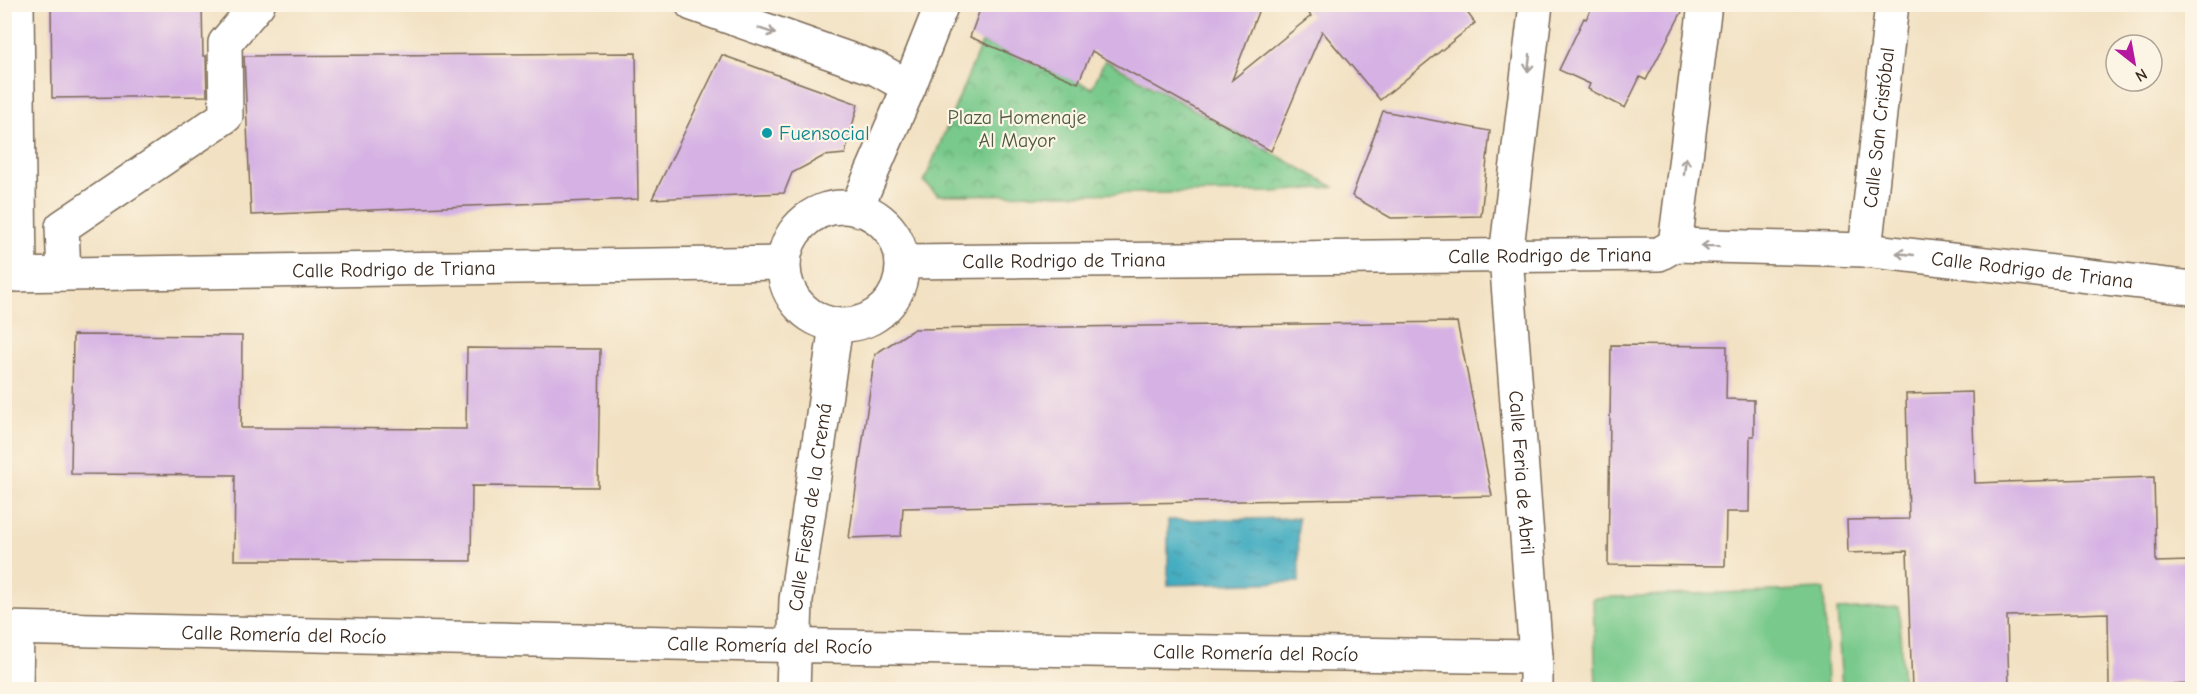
<svg xmlns="http://www.w3.org/2000/svg" width="2197" height="694" viewBox="0 0 2197 694" font-family="'Comic Neue',sans-serif">
  <style>
    .park { fill: url(#park-crowns); stroke: #5a7a54; stroke-width: 1.5 }
    .garden { fill: #78c98b; stroke: #5a7a54; stroke-width: 1.5 }
    .water { fill: url(#water-ripples); stroke: #3e6a6f; stroke-width: 1.5 }
    .building { fill: #d6b2e4 }
    .lines { fill: none; stroke-linecap: round; stroke-linejoin: round }
    .pedestrian-casing { stroke: #7b6a57; stroke-width: 36 }
    .minor-casing { stroke: #7b6a57; stroke-width: 36 }
    .pedestrian { stroke: #fff; stroke-width: 33 }
    .minor { stroke: #fff; stroke-width: 33 }
    .oneway { stroke: #a79f9a }
    .culture-dot { fill: #0f9aa8; stroke: #fcf5e5; stroke-width: 2 }
    .labels { text-anchor: middle; stroke-width: 4.5; stroke-linejoin: round; paint-order: stroke }
    .park-label { font-size: 20px; fill: #4d5a3f; stroke: #fcf5e5 }
    .street-label { font-size: 20px; fill: #3b2a1e; stroke: #fcf5e5 }
    .culture-label { font-size: 20px; fill: #0d838f; stroke: #fcf5e5; text-anchor: start }
  </style>
  <defs>
    <pattern id="park-crowns" width="20" height="18" patternUnits="userSpaceOnUse" patternTransform="scale(1.5)"><rect width="20" height="18" fill="#78c98b"/><path d="M2 6a3 3 0 1 1 6 0M12 15a3 3 0 1 1 6 0" fill="none" stroke="#64a371"/></pattern>
    <pattern id="water-ripples" width="26" height="14" patternUnits="userSpaceOnUse" patternTransform="scale(1.5)"><rect width="26" height="14" fill="#40abc0"/><path d="M2 4q2-2 4 0t4 0M15 11q2-2 4 0t4 0" fill="none" stroke="#378b9b"/></pattern>
  </defs>
  <rect width="100%" height="100%" fill="#fcf5e5"/>
  <filter id="ink" filterUnits="userSpaceOnUse"><feTurbulence type="fractalNoise" baseFrequency=".0167" numOctaves="2"/><feDisplacementMap in="SourceGraphic" scale="12" xChannelSelector="R" yChannelSelector="G"/><feConvolveMatrix kernelMatrix="1 2 1 2 8 2 1 2 1" color-interpolation-filters="sRGB"/></filter>
  <filter id="wash" filterUnits="userSpaceOnUse"><feTurbulence type="fractalNoise" baseFrequency=".008" numOctaves="4" result="noise"/><feDisplacementMap in="SourceGraphic" scale="24" xChannelSelector="R" yChannelSelector="G"/><feGaussianBlur stdDeviation="1.35" result="paint"/><feColorMatrix in="noise" values="0 0 0 0 0 0 0 0 0 0 0 0 0 0 0 0 0 1.4 0 .05"/><feComposite in="paint" operator="in"/></filter>
  <g filter="url(#wash)">
    <rect width="100%" height="100%" fill="#f2e1c2"/>
    <path class="park" d="M982 42 1092 88 1105 60 1334 187 1273 192 938 195 924 182Z"/>
    <path class="garden" d="M1824 589 1827 689H1596L1593 598Z
      M1899 607 1903 689H1842L1837 610Z"/>
    <path class="water" d="M1298 518 1299 582 1168 585V520Z"/>
    <g id="blocks">
      <path class="building" d="M51 4H202L203 56H206L207 96 52 98Z
        M982 4H1261L1232 80 1311 16 1301 4H1461L1475 23 1380 100 1322 31 1271 151 1092 51 1078 83 970 37Z
        M1594 4H1686L1646 80 1640 77 1625 108 1588 89 1590 84 1559 70 1584 18 1586 19Z
        M636 53 638 199 251 215 244 56Z
        M722 55 858 104 845 154 824 156 792 173 784 193 652 199Z
        M1383 111 1490 131 1481 216 1391 218 1352 196Z
        M1457 322 1492 496 903 508 901 536 849 538 875 354 914 329Z
        M73 335 242 336 241 428 466 429 467 348 600 349 598 487 472 486 471 561 234 560 235 475 71 474Z
        M1611 345 1727 346 1726 399 1754 400V436H1750L1749 512H1726L1725 566 1608 565Z
        M1972 392 1975 483 2154 477 2156 562 2190 561 2193 684 2109 687 2108 613 2007 616 2009 687 1912 690 1907 551 1848 553 1847 520 1909 519 1906 394Z"/>
    </g>
  </g>
  <g filter="url(#ink)">
    <use href="#blocks" fill-opacity="0" stroke="#7b6a57" stroke-width="1.5"/>
    <g class="lines">
      <defs>
        <path id="pedestrian" d="M64 274 62 227 226 116 225 43 258 4"/>
        <g id="minor">
          <path d="M17 4 20 275"/>
          <path d="M692 4 877 69 909 87"/>
          <path id="s1" d="M1536 4 1506 256 1536 657V690"/>
          <circle cx="843" cy="266" r="59"/>
          <path d="M856 209 909 87 942 4"/>
          <path d="M1675 245 1705 4"/>
          <path id="s2" d="M1865 250 1892 4"/>
          <path id="s3" d="M902 262 1659 254 1675 245 1865 250 2192 288"/>
          <path id="s4" d="M4 275 784 263"/>
          <path id="s5" d="M4 628 760 645 1536 657"/>
          <path d="M16 690 17 629"/>
          <path id="s6" d="M793 690 796 600 836 325"/>
        </g>
      </defs>
      <use href="#pedestrian" class="pedestrian-casing"/>
      <use href="#minor" class="minor-casing"/>
      <use href="#pedestrian" class="pedestrian"/>
      <use href="#minor" class="minor"/>
    </g>
    <defs><path id="oneway-shaft" d="M-6 0H5M1.5-3L5.5 0L1.5 3" fill="none" stroke-width="1.6" stroke-linecap="round" stroke-linejoin="round" transform="scale(1.5)"/></defs>
    <g class="oneway">
      <use href="#oneway-shaft" transform="translate(767 31) rotate(19)"/>
      <use href="#oneway-shaft" transform="translate(1529 63) rotate(97)"/>
      <use href="#oneway-shaft" transform="translate(1685 166) rotate(-83)"/>
      <use href="#oneway-shaft" transform="translate(1710 246) rotate(-179)"/>
      <use href="#oneway-shaft" transform="translate(1905 254) rotate(-174)"/>
    </g>
  </g>
  <circle class="culture-dot" cx="767" cy="133" r="6"/>
  <g class="labels">
    <g class="park-label">
      <text x="1017" y="124">Plaza Homenaje<tspan x="1017" dy="23">Al Mayor</tspan></text>
    </g>
    <g class="street-label">
      <text dy="7" stroke="none"><textPath href="#s2" startOffset="123">Calle San Cristóbal</textPath></text>
      <text dy="7" stroke="none"><textPath href="#s3" startOffset="648">Calle Rodrigo de Triana</textPath></text>
      <text dy="7" stroke="none"><textPath href="#s3" startOffset="162">Calle Rodrigo de Triana</textPath></text>
      <text dy="7" stroke="none"><textPath href="#s4" startOffset="390">Calle Rodrigo de Triana</textPath></text>
      <text dy="7" stroke="none"><textPath href="#s3" startOffset="1134">Calle Rodrigo de Triana</textPath></text>
      <text dy="7" stroke="none"><textPath href="#s1" startOffset="471">Calle Feria de Abril</textPath></text>
      <text dy="7" stroke="none"><textPath href="#s6" startOffset="184">Calle Fiesta de la Cremá</textPath></text>
      <text dy="7" stroke="none"><textPath href="#s5" startOffset="280">Calle Romería del Rocío</textPath></text>
      <text dy="7" stroke="none"><textPath href="#s5" startOffset="766">Calle Romería del Rocío</textPath></text>
      <text dy="7" stroke="none"><textPath href="#s5" startOffset="1252">Calle Romería del Rocío</textPath></text>
    </g>
    <g class="culture-label">
      <text x="779" y="140">Fuensocial</text>
    </g>
  </g>
  <rect width="2197" height="694" fill="none" stroke="#fcf5e5" stroke-width="24"/>
  <g transform="translate(2134 63) rotate(149)"><circle r="28" fill="#fcf5e5" stroke="#afa495" stroke-width="1.5"/>
  <path d="M0-4.5L10 22L0 15L-10 22Z" fill="#b5179e"/>
  <text y="-9" font-size="16" font-weight="bold" text-anchor="middle" fill="#3b2a1e">N</text>
  </g>
</svg>
